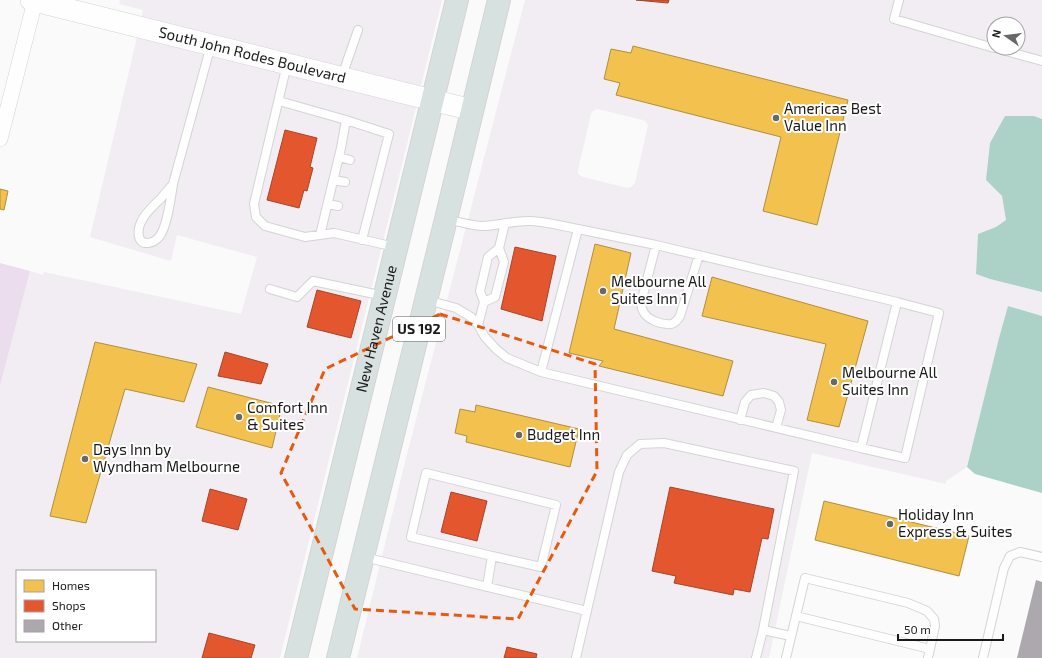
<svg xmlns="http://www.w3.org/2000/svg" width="1042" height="658" viewBox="0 0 1042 658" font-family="'Exo 2',sans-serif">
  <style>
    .built { fill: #f1edf2; fill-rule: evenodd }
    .green { fill: #ebdded }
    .water { fill: #acd1c6 }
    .homes { fill: #f2c14e; stroke: #b18f3e }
    .shops { fill: #e4572e; stroke: #a74428 }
    .building { fill: #aca8ae }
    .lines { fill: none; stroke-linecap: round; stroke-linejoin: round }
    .service-casing { stroke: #d4d4d4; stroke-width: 10 }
    .minor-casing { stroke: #d4d4d4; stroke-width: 16 }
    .secondary-casing { stroke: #d4d4d4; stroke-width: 22 }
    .primary-casing { stroke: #d4d4d4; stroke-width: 24 }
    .service { stroke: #fefefe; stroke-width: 8 }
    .minor { stroke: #fefefe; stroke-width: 15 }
    .secondary { stroke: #fefefe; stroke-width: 21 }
    .primary { stroke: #d7e1e0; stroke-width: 22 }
    .marked { fill: none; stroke: #e8590c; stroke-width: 3; stroke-dasharray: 8 5; stroke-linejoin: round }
    .poi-dot { fill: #686868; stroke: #fff; stroke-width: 1.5 }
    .labels { text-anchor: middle; stroke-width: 4; stroke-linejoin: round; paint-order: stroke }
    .shield { fill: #fff; stroke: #5f5e5f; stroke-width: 1 }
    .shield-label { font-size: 14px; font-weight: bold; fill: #1a191a }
    .street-label { font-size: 15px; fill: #1a191a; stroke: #fff }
    .poi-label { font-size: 15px; fill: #1a191a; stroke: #fff; text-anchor: start }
  </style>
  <rect width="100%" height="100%" fill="#fafafa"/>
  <path class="built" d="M120 0H442L420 90 141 19 143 10 119 4Z
    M525 0H1042V119L1034 116 986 180 1002 196 1006 220 996 227 978 234 976 274 990 279 1042 292V316L1008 306 999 338 967 467 946 481V484L812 453 769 658H357L406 458ZM994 24H1018V48H994ZM597 109 643 120 646 122 648 125 635 183 631 187 627 188 583 177 578 174V170L591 114 593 111Z
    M138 33 417 104 280 658H0V386L30 271 43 275 44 272 241 314 257 257 177 235 171 261 90 237ZM17 571H155V641H17Z"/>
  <path class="green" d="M0 263 30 271 0 386Z"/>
  <path class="water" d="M1005 116H1034L1042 119V292L990 279 976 274 978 234 996 227 1006 220 1002 196 986 180 990 143Z
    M1008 306 1042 316V493L975 474 967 467 999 338Z"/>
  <path class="homes" d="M633 46 848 100 817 225 763 211 781 137 616 95 620 83 604 79 611 49 631 53Z
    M0 189 8 191 4 210 0 209Z
    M595 244 631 253 614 329 733 361 723 396 599 366 603 361 569 353Z
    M712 277 868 321 839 427 807 420 826 344 702 316Z
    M95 342 197 364 184 402 125 389 86 523 50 516Z
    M208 387 282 406 272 448 196 427Z
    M476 405 579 429 570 467 466 442 467 436 455 433 460 409 475 412Z
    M824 501 969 536 959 576 815 540Z"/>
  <path class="shops" d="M636 0H669L668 3Z
    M285 130 317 138 310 167 313 168 307 191 304 190 299 208 267 200Z
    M515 247 556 256 542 321 501 309Z
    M317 290 361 301 351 338 307 327Z
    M225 352 268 364 261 384 218 376Z
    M670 487 774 509 768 539 762 538 750 592 734 589 733 595 674 583 676 576 652 571Z
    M210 489 247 499 238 530 202 521Z
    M451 492 487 501 477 541 441 532Z
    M209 633 255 645 251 658H202Z
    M507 647 537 654 536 658H504Z"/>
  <path class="building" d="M1036 580 1042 582V658H1017Z"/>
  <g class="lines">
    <defs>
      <path id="service" d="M899 0 894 19 994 48
        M995 48 1042 61
        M287 64 254 204 256 217 265 226 305 237 334 233 395 247
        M342 76 358 30
        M279 101 346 120 341 148 320 235
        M346 120 389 134 362 240
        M339 157 350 160
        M334 180 345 182
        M173 184C171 197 167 228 159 237 154 243 142 247 139 237 138 232 139 226 141 222 146 211 156 204 163 196 166 192 170 188 173 184L211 45
        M328 204 338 206
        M447 219C458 222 470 225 481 226 497 226 512 221 528 221 545 221 561 226 578 229
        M656 245 642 299C641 303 641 307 643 311 647 320 662 325 671 324 676 323 678 319 680 316L699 255
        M270 289 297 297 313 281 384 296
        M427 300 456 308 471 317 478 325 485 337 496 349 507 358 541 372 861 448 897 302 656 245 578 229 541 372
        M484 302 495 297 504 262 499 248 505 223
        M478 325 484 302 480 291 488 257 499 248
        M740 420 745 402 751 395 764 393 774 396 779 402 781 410 776 428
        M861 448 905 458 939 313 897 302
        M364 557 587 611
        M487 587 492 556 541 567 556 505 426 473 411 537 492 556
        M796 616 930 649
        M763 630 791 636
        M576 658 619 472 627 455 640 444 664 443 794 471 763 630 756 658
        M786 658 805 578 908 603 927 611 934 619 935 626 928 658
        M983 658 1004 568 1010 556 1020 552 1042 557"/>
      <path id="minor" d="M0 139 35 1"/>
      <g id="secondary">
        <path id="s1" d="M31 0 472 110"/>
      </g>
      <g id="primary">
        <path id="s2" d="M296 658 457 0"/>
        <path d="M338 658 446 219 499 0"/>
      </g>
    </defs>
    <use href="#service" class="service-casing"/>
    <use href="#minor" class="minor-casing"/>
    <use href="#secondary" class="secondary-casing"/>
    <use href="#primary" class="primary-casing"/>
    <use href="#service" class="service"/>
    <use href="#minor" class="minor"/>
    <use href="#secondary" class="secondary"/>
    <use href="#primary" class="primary"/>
  </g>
  <path class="marked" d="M440 314 595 364 597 471 518 619 355 609 281 473 325 369Z"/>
  <g class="poi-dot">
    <circle cx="776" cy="118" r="4"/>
    <circle cx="603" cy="291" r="4"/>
    <circle cx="834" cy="382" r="4"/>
    <circle cx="239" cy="417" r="4"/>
    <circle cx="519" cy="435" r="4"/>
    <circle cx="85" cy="459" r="4"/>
    <circle cx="890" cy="524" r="4"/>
  </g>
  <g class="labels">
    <rect class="shield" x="393" y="317" width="52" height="24" rx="3"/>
    <g class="shield-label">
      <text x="419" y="334">US 192</text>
    </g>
    <g class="street-label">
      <text dy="5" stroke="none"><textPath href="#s1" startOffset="228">South John Rodes Boulevard</textPath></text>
      <text dy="5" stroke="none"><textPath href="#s2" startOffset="339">New Haven Avenue</textPath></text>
    </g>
    <g class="poi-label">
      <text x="784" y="114">Americas Best<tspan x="784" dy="17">Value Inn</tspan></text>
      <text x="611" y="287">Melbourne All<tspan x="611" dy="17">Suites Inn 1</tspan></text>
      <text x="842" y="378">Melbourne All<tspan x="842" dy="17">Suites Inn</tspan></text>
      <text x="247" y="413">Comfort Inn<tspan x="247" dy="17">&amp; Suites</tspan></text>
      <text x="527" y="440">Budget Inn</text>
      <text x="93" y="455">Days Inn by<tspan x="93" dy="17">Wyndham Melbourne</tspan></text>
      <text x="898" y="520">Holiday Inn<tspan x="898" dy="17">Express &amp; Suites</tspan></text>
    </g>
  </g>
  <rect x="16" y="570" width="140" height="72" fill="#ffffff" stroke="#a3a3a3"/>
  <rect x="24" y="580" width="20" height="12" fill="#f2c14e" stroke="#a3a3a3"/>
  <text x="52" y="590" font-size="12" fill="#1a191a">Homes</text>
  <rect x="24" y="600" width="20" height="12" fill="#e4572e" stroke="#a3a3a3"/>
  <text x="52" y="610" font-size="12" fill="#1a191a">Shops</text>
  <rect x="24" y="620" width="20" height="12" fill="#aca8ae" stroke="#a3a3a3"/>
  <text x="52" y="630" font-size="12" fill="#1a191a">Other</text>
  <g transform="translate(1006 36) rotate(284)"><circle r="19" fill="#ffffff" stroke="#a3a3a3"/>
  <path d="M0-3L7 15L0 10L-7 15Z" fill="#686868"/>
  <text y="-6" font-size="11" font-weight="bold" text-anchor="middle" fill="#1a191a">N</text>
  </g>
  <path d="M898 634v6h105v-6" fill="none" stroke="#1a191a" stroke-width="2"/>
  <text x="904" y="634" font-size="12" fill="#1a191a" stroke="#ffffff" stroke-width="3" paint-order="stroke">50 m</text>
</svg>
